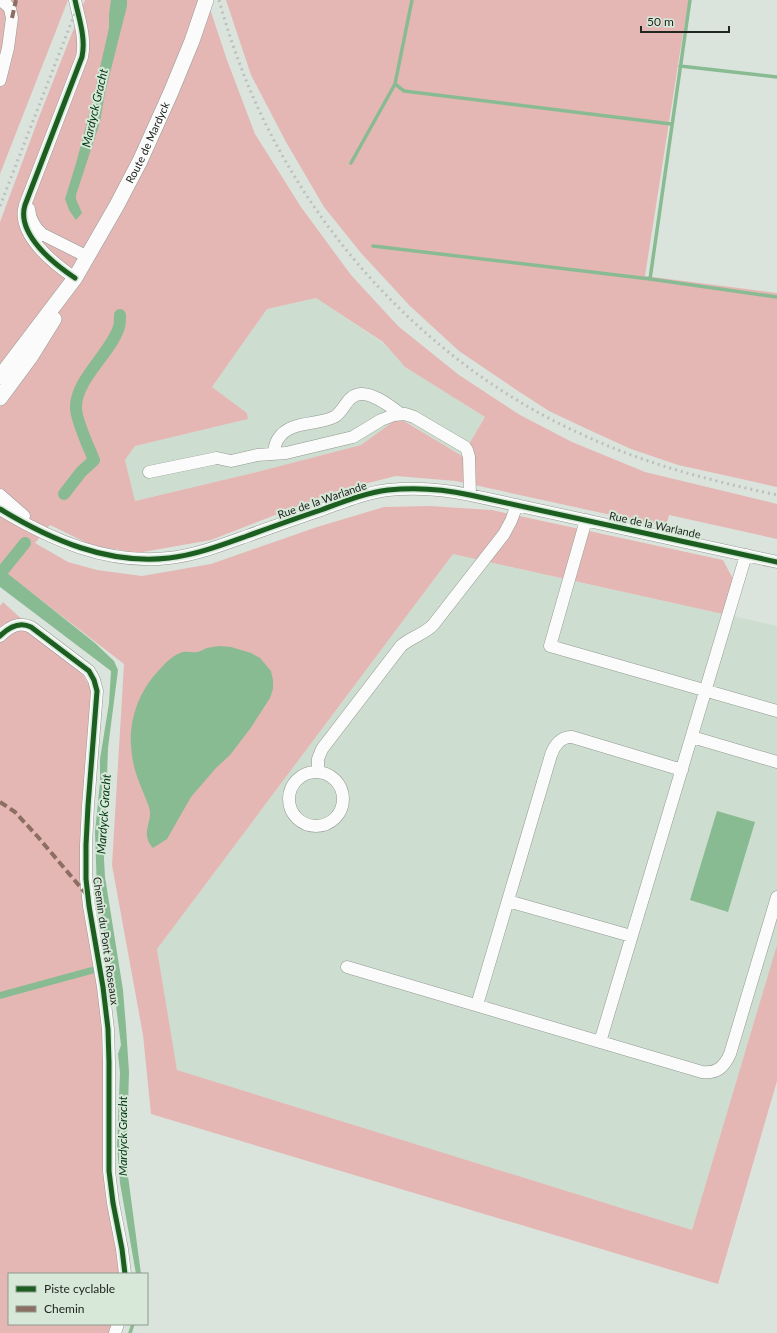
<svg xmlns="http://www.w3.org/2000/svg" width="777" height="1333" viewBox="0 0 777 1333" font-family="Lato,sans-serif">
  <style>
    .built { fill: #cdddcf }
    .green { fill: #e4b7b5; fill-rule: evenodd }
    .water { fill: #88bb92 }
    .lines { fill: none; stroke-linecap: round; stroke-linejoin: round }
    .stream { stroke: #88bb92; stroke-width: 3.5 }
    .canal { stroke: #88bb92; stroke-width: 12 }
    .minor-casing { stroke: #929993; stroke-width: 13 }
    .major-casing { stroke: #929993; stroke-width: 16 }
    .minor { stroke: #fafbfa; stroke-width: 12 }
    .major { stroke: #fafbfa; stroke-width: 15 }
    .rail { stroke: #bcbfbd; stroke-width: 3; stroke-dasharray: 2 4; stroke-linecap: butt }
    .quiet { stroke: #8d6e63; stroke-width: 4; stroke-dasharray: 8 4; stroke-linecap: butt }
    .cycleway-casing { stroke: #d7e8d9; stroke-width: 8 }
    .cycleway { stroke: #1b5e20; stroke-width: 5 }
    .labels { text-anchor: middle; stroke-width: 4; stroke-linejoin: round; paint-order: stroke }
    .street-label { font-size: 11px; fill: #202620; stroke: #d7e8d9 }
    .water-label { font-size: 12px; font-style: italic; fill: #003612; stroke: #d7e8d9 }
  </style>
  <rect width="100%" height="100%" fill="#dbe4dc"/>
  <path class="built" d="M316 298 383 343 405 367 485 417 462 456 405 421H394L361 445 261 471 135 501 125 460 135 446 248 419 247 413 212 387 267 309Z
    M453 554 777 626V945L692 1230 177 1070 157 949Z"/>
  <path class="green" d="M0 0H68L0 174Z
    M85 0H207L227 60 255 134 301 207 351 275 398 326 459 375 520 415 572 442 645 472 777 504V539L669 515 666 527 456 481 396 476 340 490 211 540 137 553 91 545 50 525 35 543 68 562 97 570 142 576 211 564 317 527 384 507 430 506 492 510 723 560 733 579 723 614 453 554 157 949 177 1070 692 1230 777 945V1081L718 1284 151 1114 143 1035 112 865 124 664 6 573 22 556 15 563 7 559 0 568V222L39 117ZM316 298 383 342 405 367 485 417 462 456 404 421H394L361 445 261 471 135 501 125 460 135 446 248 419 247 413 212 387 267 309Z
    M226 0H689L680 52 645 276 777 293V487L678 465 631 449 587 429 549 411 515 389 459 351 410 306 361 253 324 207 286 142 251 75Z
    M3 602 83 675 92 690 83 803 105 1057 119 1258 118 1274H9V1324H112L110 1333H0V606Z"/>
  <path class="water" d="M111 0H127V6L105 93 100 122 76 195V199L82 213 76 220 69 210 65 199 77 160 92 103 109 28V15Z
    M7 559 15 563 7 573 95 643 114 661 118 670 108 748 104 859 105 877 123 990 126 1027 129 1072 127 1140 128 1176 141 1274H136L120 1183 119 1170 117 1145 120 1073 118 1054 121 1045 112 974 108 972 95 973 0 999V992L95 966 110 964 111 961 104 932 97 890 95 832 100 782V759L109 703 111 671 0 587V568Z
    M219 646 231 647 251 653 260 658 271 671 273 680V689L270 698 250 729 230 755 216 768 191 797 167 839 153 848C139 832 154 822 149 807 143 790 134 774 132 755 127 723 138 691 161 668 166 662 175 654 183 652 188 651 193 653 198 652 201 651 204 649 207 648 210 647 215 647 219 646Z
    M717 811 755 822 728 912 690 900Z"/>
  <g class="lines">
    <path class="stream" d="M680 66 777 77
      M395 84 404 91 671 124
      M351 163 395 84 412 0
      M373 246 650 279 777 297
      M650 279 690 0
      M130 1333 133 1324"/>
    <path class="canal" d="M64 494 81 472 94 460C89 448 76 420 76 408 75 380 111 353 119 327 120 323 120 319 120 315
      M0 574 25 543"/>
    <defs>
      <path id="minor" d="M0 80 8 48 12 18 10 9 7 5 0 0
        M29 209C30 219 34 227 42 234L88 257
        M75 278C54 264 16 234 25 205L82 57C86 38 79 19 75 0
        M273 454C275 449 275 443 278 439 290 420 316 426 334 417 345 411 346 395 361 394 374 393 391 407 401 414
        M149 472 217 458 231 461 257 455 286 453 353 437 381 420 394 415 405 414 414 417 465 447 467 450 469 457 470 495
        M0 495 24 516
        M0 509C51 540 108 565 169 558 196 555 222 545 247 536 272 527 297 518 321 510 343 502 365 493 388 490 416 487 443 489 470 495L777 562
        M586 520 550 646 777 711
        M0 636C9 627 19 621 31 627L89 671 94 680 97 691 88 806 86 845V879L89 906 103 987 108 1029 109 1062V1171L113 1203 122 1249 125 1274
        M692 737 777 762
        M289 799a27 27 0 1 1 54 0a27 27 0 1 1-54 0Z
        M318 772V759L322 749 401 646C411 637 423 635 433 625L504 534 511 521 517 505
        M508 901 631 936
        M347 967 702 1072C717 1074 724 1067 730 1054L777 897
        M477 1005 551 755C554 746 561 736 572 737L682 770
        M600 1042 746 555
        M115 1333 118 1324"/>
      <g id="major">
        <path id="s1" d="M0 377 75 278 117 205 140 161 171 92 192 41 206 0"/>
        <path d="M0 398 31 356 54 319"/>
      </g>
    </defs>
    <use href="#minor" class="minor-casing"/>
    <use href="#major" class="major-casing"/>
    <use href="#minor" class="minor"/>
    <use href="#major" class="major"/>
    <path class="rail" d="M219 0C233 50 251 98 276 144 343 269 451 375 581 434 645 464 708 480 777 495
      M0 206 80 0"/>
    <path class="quiet" d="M12 18 16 0
      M0 802 15 812 38 837 87 895"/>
    <defs>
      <path id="cycleway" d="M75 278C54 264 16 234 25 205L82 57C86 38 79 19 75 0
        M0 509C51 540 108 565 169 558 196 555 222 545 247 536 272 527 297 518 321 510 343 502 365 493 388 490 416 487 443 489 470 495L777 562
        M0 636C9 627 19 621 31 627L89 671 94 680 97 691 88 806 86 845V879L89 906 103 987 108 1029 109 1062V1171L113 1203 122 1249 125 1274"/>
    </defs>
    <use href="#cycleway" class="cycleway-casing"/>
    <use href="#cycleway" class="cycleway"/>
  </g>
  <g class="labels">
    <g class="street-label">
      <text dy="4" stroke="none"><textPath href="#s1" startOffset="278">Route de Mardyck</textPath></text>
      <text transform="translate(322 500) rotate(-19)" y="4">Rue de la Warlande</text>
      <text transform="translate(655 525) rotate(12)" y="4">Rue de la Warlande</text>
      <text transform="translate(106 941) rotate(82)" y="4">Chemin du Pont à Roseaux</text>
    </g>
    <g class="water-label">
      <text transform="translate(95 108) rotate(-77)" y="4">Mardyck Gracht</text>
      <text transform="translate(104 814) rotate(-86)" y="4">Mardyck Gracht</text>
      <text transform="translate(123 1136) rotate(-90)" y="4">Mardyck Gracht</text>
    </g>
  </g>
  <rect x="8" y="1273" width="140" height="52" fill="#d7e8d9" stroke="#8e9a8f"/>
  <rect x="16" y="1286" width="20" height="6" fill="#1b5e20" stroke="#8e9a8f"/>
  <text x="44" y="1293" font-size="12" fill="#202620">Piste cyclable</text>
  <rect x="16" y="1306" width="20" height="6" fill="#8d6e63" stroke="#8e9a8f"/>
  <text x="44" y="1313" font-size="12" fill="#202620">Chemin</text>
  <path d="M641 26v6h88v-6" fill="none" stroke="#202620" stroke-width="2"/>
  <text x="647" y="26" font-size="12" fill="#202620" stroke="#d7e8d9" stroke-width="3" paint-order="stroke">50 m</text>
</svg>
